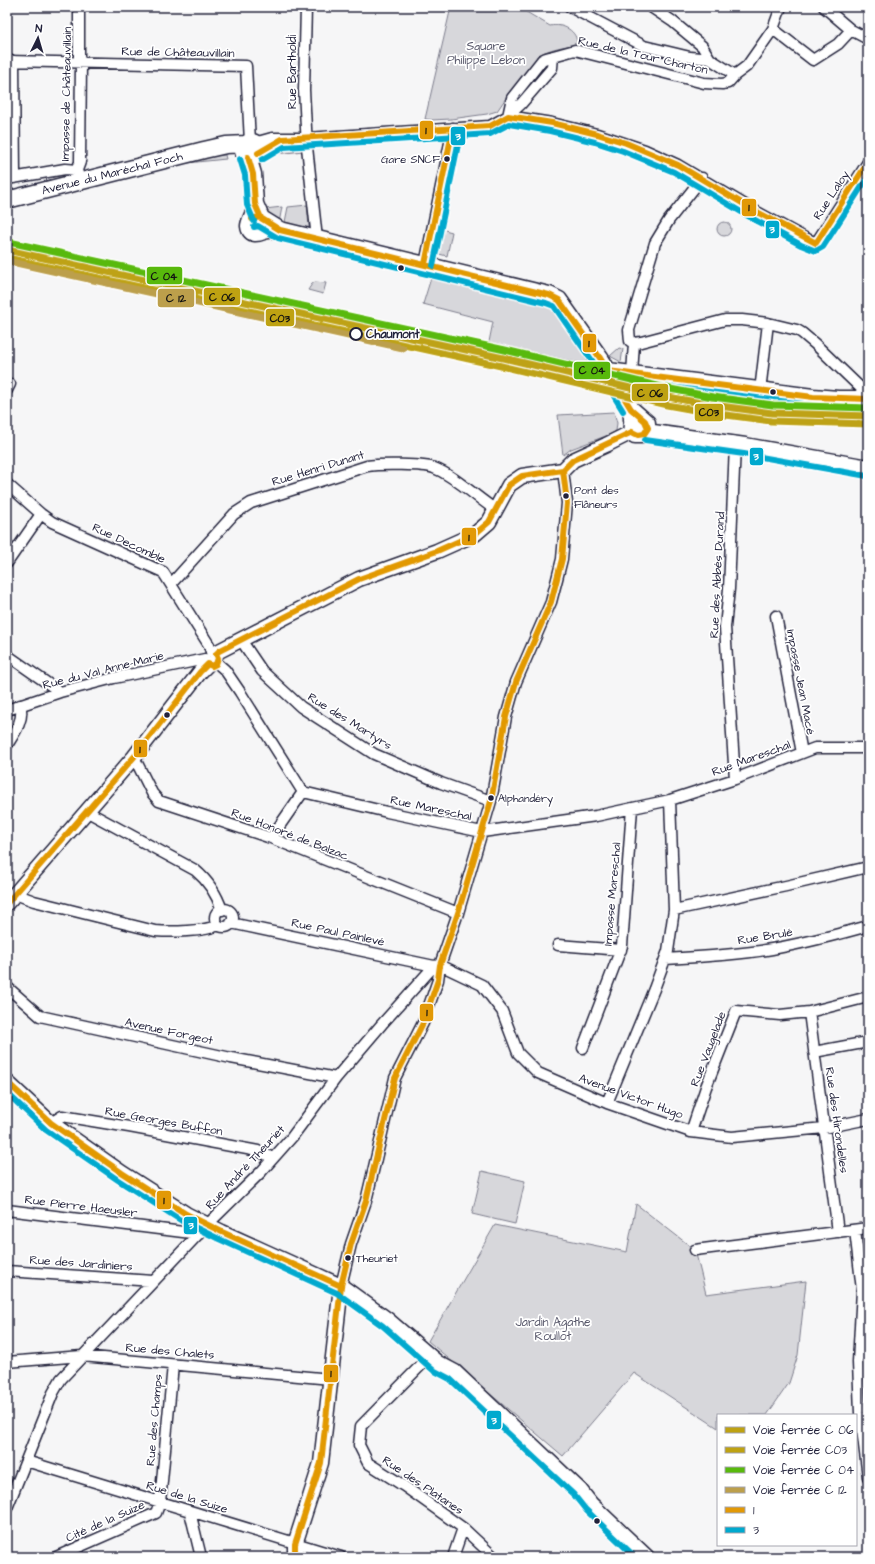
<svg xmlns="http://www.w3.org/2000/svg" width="875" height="1564" viewBox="0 0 875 1564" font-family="'Architects Daughter',sans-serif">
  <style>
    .green { fill: #d7d7db; stroke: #7c7c8b }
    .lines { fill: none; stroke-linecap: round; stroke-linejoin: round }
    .street-casing { stroke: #22223b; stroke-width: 13 }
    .secondary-casing { stroke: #22223b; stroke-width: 17 }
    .primary-casing { stroke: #22223b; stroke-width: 19 }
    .street { stroke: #fff; stroke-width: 10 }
    .secondary { stroke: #fff; stroke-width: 14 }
    .primary { stroke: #fff; stroke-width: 16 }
    .bus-1-casing { stroke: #fff; stroke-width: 9 }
    .bus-2-casing { stroke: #fff; stroke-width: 9 }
    .bus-1 { stroke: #e29906; stroke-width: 6 }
    .bus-2 { stroke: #00a9ce; stroke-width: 6 }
    .rail-1-casing { stroke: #fff; stroke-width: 10 }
    .rail-2-casing { stroke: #fff; stroke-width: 10 }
    .rail-3-casing { stroke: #fff; stroke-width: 10 }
    .rail-4-casing { stroke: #fff; stroke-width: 10 }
    .rail-1 { stroke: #bea212; stroke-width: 7 }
    .rail-2 { stroke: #bea212; stroke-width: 7 }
    .rail-3 { stroke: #58b90c; stroke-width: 7 }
    .rail-4 { stroke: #bc9f4b; stroke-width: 7 }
    .bus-dot { fill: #22223b; stroke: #fff; stroke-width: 1.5 }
    .stop-dot { fill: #fff; stroke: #22223b; stroke-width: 2 }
    .labels { text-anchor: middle; stroke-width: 3.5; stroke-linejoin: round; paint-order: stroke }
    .bus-label { font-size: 11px; fill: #22223b; stroke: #fff; text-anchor: start }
    .park-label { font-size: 12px; fill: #58586b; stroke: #fff }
    .street-label { font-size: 12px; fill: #22223b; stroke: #fff }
    .stop-label { font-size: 12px; font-weight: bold; fill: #22223b; stroke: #fff; text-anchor: start }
    .line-badge { stroke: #fff; stroke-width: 1.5 }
    .badge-label { font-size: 11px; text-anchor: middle; font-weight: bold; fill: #fff }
    .pale-badge-label { font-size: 11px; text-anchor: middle; font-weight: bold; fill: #111 }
  </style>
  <rect width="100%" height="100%" fill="#f6f6f7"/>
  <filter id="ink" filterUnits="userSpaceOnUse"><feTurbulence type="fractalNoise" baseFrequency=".025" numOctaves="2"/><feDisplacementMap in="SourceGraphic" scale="8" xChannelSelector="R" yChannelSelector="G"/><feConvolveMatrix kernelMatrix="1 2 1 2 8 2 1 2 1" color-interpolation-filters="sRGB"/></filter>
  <g filter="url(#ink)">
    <path class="green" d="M451 7H518L550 26C563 23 578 31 577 45 563 46 549 49 537 56L535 65 510 92 497 111 487 114 451 119 431 120 425 119Z
      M290 144H299L303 147V151L277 154 276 147Z
      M218 155H225L226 159 178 164Z
      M307 205 309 227 305 228 285 222 288 207Z
      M282 207 279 223 265 209Z
      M717 229a7 7 0 1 1 14 0a7 7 0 1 1-14 0Z
      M441 229 452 232 447 256 435 253Z
      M431 278 549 305C571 320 577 341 589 365L489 342 493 322 423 304Z
      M315 282 326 283 323 294 308 290 312 284Z
      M619 348 623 349 621 362 610 356Z
      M614 412 617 423 616 431 611 434 571 449 563 455 558 415Z
      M482 1171 525 1181 515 1224 472 1214Z
      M636 1204 695 1250 706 1294 806 1281 798 1355 789 1383 767 1415H718V1428L634 1373 563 1456 428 1341 495 1225 627 1252Z"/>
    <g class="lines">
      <defs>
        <path id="street" d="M79 7V57L81 62 80 162 77 170 80 181
          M306 7 304 90 307 147 317 239
          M570 7 644 46 690 57 710 59 735 75
          M651 7 672 21 702 46 710 59
          M824 7 851 30 868 39
          M773 29 813 60 838 44 851 30
          M7 61 246 66 250 142
          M14 61 15 177
          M508 116 552 123 597 134 645 150 678 165 757 212 805 238 816 243 868 162
          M508 116 512 98 542 60 546 58 575 50 704 83 722 84 728 83 735 75 747 66 773 29 781 7
          M254 143 272 138H307L490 126 508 116 521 104 552 68 553 56
          M258 153 282 139
          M702 178 669 220 655 243 629 330 630 341 634 343 641 342 725 320H742L768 323 797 330 802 333 815 344 868 395
          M7 179 65 169 77 170
          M425 264 453 128
          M632 374 634 343
          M7 390 10 384
          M760 391 768 323
          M735 445 729 589 725 627 735 779
          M7 484 41 514 52 522 163 572 209 645 211 652
          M7 563 41 514
          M171 584 234 514 251 503 367 466C378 464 425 464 434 468 455 476 477 498 496 510
          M776 616 802 753
          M241 640 262 671 301 707 374 754 441 783 491 801
          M7 655 60 692
          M217 663 225 670 240 692 303 792 387 812 482 832 596 816 670 800 735 779 815 748H868
          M7 710 60 692 114 678 205 659
          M7 745C14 734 25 719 20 705
          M134 757 152 793 159 801 271 838 458 913
          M88 812 195 870C207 880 217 895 222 910
          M271 838 303 792
          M15 894 34 901 155 931C170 932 205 932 218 925
          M215 918a9 9 0 1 1 18 0a9 9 0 1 1-18 0Z
          M674 910 786 886 868 867
          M231 923 434 966 440 965
          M558 945 621 950
          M665 959C701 957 737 955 772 949 805 943 836 935 868 926
          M440 965 482 985 502 1011 518 1053 538 1073 607 1103 691 1132 732 1137 824 1128 868 1119
          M7 987 40 1016 231 1058 336 1078
          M809 1012 838 1232
          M583 1048 622 946 632 808
          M814 1052 868 1042
          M607 1103 654 989 668 951 674 910 670 800
          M51 1123 62 1116 129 1127 258 1151 267 1155 272 1159
          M691 1132 706 1087 736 1011 780 1015 809 1012 868 997
          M7 1210 199 1234
          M855 1230 862 1290 858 1362 860 1413 868 1477
          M695 1250 868 1228
          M7 1271 153 1281
          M341 1286 351 1244 366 1201 395 1078 423 1023 438 980 440 965 458 913 491 801 506 717 516 682 551 602 557 579 562 559 567 503 563 470
          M430 1356 361 1426 359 1445 368 1463 404 1486 463 1528 494 1557
          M7 1362 82 1356 331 1379
          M26 1461 341 1557
          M7 1508 53 1393 61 1379 207 1225 261 1172 292 1137 336 1078 382 1024 434 966
          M190 1512 201 1557
          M56 1557 156 1513 160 1502 173 1365
          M453 1557 463 1528"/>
        <path id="secondary" d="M216 654 219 651 359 579 437 551 475 534 489 522 509 485 522 476 563 470 573 460 606 445 632 432
          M7 903 134 757 200 672 208 664
          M7 1082 51 1123 122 1173 186 1214 222 1232 341 1286 388 1320 438 1363 455 1372 563 1474 580 1490 591 1504 647 1557
          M295 1557V1544L321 1463 341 1286"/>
        <path id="primary" d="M243 150a8 8 0 1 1 16 0a8 8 0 1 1-16 0Z
          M248 157 253 174 255 204 261 218
          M7 200 204 150 226 145 246 144
          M254 211C253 216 249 222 249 226 250 236 259 233 264 231 269 229 275 230 280 230
          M252 219 259 217 280 230 549 295 559 300 600 358 631 409 647 423V430L642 435H635C629 429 633 426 632 419 632 416 631 412 631 409
          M608 371 813 397 838 399H868
          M646 432 745 446 868 468"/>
      </defs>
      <use href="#street" class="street-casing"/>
      <use href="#secondary" class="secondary-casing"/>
      <use href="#primary" class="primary-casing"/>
      <use href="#street" class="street"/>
      <use href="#secondary" class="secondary"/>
      <use href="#primary" class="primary"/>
      <defs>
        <path id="bus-1" d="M258 153 282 139 490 126 508 116 552 123 597 134 626 143 678 165 757 212 816 243 868 162
          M248 157 253 174 255 204 261 218
          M252 219 259 217 280 230 549 295 559 300 600 358 631 409 645 421 648 428 644 434 638 435 632 432
          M425 264 453 128
          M608 371 813 397 868 399
          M7 903 134 757 200 672 208 664 212 666 216 664 218 658 216 654 219 651 359 579 437 551 475 534 489 522 509 485 522 476 563 470 573 460 632 432
          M7 1082 51 1123 122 1173 186 1214 222 1232 341 1286
          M295 1557V1544L321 1463 341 1286 351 1244 366 1201 395 1078 423 1023 438 980 440 965 458 913 491 801 506 717 516 682 551 602 562 559 567 503 563 470"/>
        <path id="bus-2" d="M240 159 245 175 247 205 254 221
          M262 160 284 147 490 134 509 124 550 131 595 142 623 151 674 172 753 219 801 245 816 251 823 247 868 177
          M254 227 258 226 278 238 546 303 554 306 593 362 623 411
          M433 266 461 130
          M607 379 812 405 838 407H868
          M645 440 744 454 867 476
          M7 1093 46 1130 118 1180 182 1221 219 1239 337 1293 383 1326 433 1370 450 1379 574 1495 586 1510 635 1557"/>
      </defs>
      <use href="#bus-1" class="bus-1-casing"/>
      <use href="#bus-2" class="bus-2-casing"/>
      <use href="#bus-1" class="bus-1"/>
      <use href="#bus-2" class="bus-2"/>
      <defs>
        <path id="rail-1" d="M7 250 503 358 668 397 712 405 772 413 868 416"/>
        <path id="rail-2" d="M7 258 501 366 667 405 711 413 771 421 868 424"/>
        <path id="rail-3" d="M9 242 505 350 670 389 713 397 773 405 868 408"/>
        <path id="rail-4" d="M7 261 403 348"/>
      </defs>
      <use href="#rail-1" class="rail-1-casing"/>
      <use href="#rail-2" class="rail-2-casing"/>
      <use href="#rail-3" class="rail-3-casing"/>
      <use href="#rail-4" class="rail-4-casing"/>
      <use href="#rail-1" class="rail-1"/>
      <use href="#rail-2" class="rail-2"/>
      <use href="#rail-3" class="rail-3"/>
      <use href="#rail-4" class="rail-4"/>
    </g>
  </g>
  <g class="bus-dot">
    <circle cx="447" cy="159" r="3.5"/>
    <circle cx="401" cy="268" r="3.5"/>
    <circle cx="773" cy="392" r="3.5"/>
    <circle cx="566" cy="496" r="3.5"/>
    <circle cx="167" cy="715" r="3.5"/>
    <circle cx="491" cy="798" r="3.5"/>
    <circle cx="348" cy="1258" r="3.5"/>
    <circle cx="597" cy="1521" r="3.5"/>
  </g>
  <circle class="stop-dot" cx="356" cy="334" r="6"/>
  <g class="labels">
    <g class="bus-label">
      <text x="440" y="163" text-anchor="end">Gare SNCF</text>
      <text x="574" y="494">Pont des<tspan x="574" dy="14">Flâneurs</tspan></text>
      <text x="498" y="802">Alphandéry</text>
      <text x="356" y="1262">Theuriet</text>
    </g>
    <g class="park-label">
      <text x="486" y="50">Square<tspan x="486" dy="14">Philippe Lebon</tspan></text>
      <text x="553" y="1326">Jardin Agathe<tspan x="553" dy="14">Roullot</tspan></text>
    </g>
    <g class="street-label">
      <text transform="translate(178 52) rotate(1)" y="4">Rue de Châteauvillain</text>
      <text transform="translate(643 55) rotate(13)" y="4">Rue de la Tour Charton</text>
      <text transform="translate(292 72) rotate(-90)" y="4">Rue Bartholdi</text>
      <text transform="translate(66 94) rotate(-89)" y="4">Impasse de Châteauvillain</text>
      <text transform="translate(112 173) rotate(-14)" y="4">Avenue du Maréchal Foch</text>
      <text transform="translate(831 195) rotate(-57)" y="4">Rue Laloy</text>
      <text transform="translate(318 468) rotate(-17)" y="4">Rue Henri Dunant</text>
      <text transform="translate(129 543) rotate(25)" y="4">Rue Decomble</text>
      <text transform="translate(717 575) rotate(-87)" y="4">Rue des Abbés Durand</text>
      <text transform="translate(103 670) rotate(-14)" y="4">Rue du Val Anne-Marie</text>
      <text transform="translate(801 682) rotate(79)" y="4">Impasse Jean Macé</text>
      <text transform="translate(350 721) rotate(32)" y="4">Rue des Martyrs</text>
      <text transform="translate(751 758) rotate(-20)" y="4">Rue Mareschal</text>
      <text transform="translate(431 808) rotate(12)" y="4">Rue Mareschal</text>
      <text transform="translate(290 834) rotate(21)" y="4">Rue Honoré de Balzac</text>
      <text transform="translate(612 894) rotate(-85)" y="4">Impasse Mareschal</text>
      <text transform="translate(338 932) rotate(12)" y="4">Rue Paul Painlevé</text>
      <text transform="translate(765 936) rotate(-9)" y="4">Rue Brulé</text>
      <text transform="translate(169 1031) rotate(12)" y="4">Avenue Forgeot</text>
      <text transform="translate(708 1049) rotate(-69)" y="4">Rue Vaugelade</text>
      <text transform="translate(631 1096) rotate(20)" y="4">Avenue Victor Hugo</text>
      <text transform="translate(837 1120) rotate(82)" y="4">Rue des Hirondelles</text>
      <text transform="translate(164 1121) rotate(10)" y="4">Rue Georges Buffon</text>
      <text transform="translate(245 1167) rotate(-47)" y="4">Rue André Theuriet</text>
      <text transform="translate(81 1206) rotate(7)" y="4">Rue Pierre Haeusler</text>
      <text transform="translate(81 1263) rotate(4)" y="4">Rue des Jardiniers</text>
      <text transform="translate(170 1351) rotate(5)" y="4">Rue des Chalets</text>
      <text transform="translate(154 1420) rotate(-85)" y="4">Rue des Champs</text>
      <text transform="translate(423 1485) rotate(34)" y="4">Rue des Platanes</text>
      <text transform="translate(187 1497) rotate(17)" y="4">Rue de la Suize</text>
      <text transform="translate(105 1521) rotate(-24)" y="4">Cité de la Suize</text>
    </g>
    <g class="stop-label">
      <text x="366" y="338">Chaumont</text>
    </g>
  </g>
  <g class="line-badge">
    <rect x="419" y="120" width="15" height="20" rx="4" fill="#e29906"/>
    <rect x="450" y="126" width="16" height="20" rx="4" fill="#00a9ce"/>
    <rect x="741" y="198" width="16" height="19" rx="4" fill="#e29906"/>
    <rect x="765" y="220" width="15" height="19" rx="4" fill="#00a9ce"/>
    <rect x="146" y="266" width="37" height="19" rx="4" fill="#58b90c"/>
    <rect x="203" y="287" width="38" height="19" rx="4" fill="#bea212"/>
    <rect x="157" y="288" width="38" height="20" rx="4" fill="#bc9f4b"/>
    <rect x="265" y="308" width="30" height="19" rx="4" fill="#bea212"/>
    <rect x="582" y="333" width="15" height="20" rx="4" fill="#e29906"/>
    <rect x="573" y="361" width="38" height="19" rx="4" fill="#58b90c"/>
    <rect x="631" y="383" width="38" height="19" rx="4" fill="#bea212"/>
    <rect x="694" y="403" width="30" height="19" rx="4" fill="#bea212"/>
    <rect x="749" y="447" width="15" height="19" rx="4" fill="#00a9ce"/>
    <rect x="461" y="527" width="16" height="19" rx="4" fill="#e29906"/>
    <rect x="133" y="739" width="15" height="19" rx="4" fill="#e29906"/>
    <rect x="419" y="1003" width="15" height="19" rx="4" fill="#e29906"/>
    <rect x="156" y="1190" width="16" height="20" rx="4" fill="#e29906"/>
    <rect x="183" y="1216" width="15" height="19" rx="4" fill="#00a9ce"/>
    <rect x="323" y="1364" width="16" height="19" rx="4" fill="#e29906"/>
    <rect x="486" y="1410" width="16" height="20" rx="4" fill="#00a9ce"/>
  </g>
  <g class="badge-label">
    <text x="458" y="140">3</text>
    <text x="772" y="233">3</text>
    <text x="756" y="460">3</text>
    <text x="191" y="1229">3</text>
    <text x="494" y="1424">3</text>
  </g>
  <g class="pale-badge-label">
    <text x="426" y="134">1</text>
    <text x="749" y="211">1</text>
    <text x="164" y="280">C 04</text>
    <text x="222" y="301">C 06</text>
    <text x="176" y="302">C 12</text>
    <text x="280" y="322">C03</text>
    <text x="589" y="347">1</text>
    <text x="592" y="374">C 04</text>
    <text x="650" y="397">C 06</text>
    <text x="709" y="416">C03</text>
    <text x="469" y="541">1</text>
    <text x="140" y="753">1</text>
    <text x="427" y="1016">1</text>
    <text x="164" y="1204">1</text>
    <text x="331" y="1377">1</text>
  </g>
  <rect width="875" height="1564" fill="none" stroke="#fff" stroke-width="24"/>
  <rect x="12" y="12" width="851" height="1540" fill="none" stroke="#22223b" stroke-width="1.5" filter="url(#ink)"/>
  <rect x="717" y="1414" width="140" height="132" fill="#ffffff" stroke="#a7a7b1"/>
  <rect x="725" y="1427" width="20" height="6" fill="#bea212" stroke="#a7a7b1"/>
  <text x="753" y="1434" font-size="12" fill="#22223b">Voie ferrée C 06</text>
  <rect x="725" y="1447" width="20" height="6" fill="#bea212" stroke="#a7a7b1"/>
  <text x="753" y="1454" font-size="12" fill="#22223b">Voie ferrée C03</text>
  <rect x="725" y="1467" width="20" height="6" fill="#58b90c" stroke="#a7a7b1"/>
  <text x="753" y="1474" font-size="12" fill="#22223b">Voie ferrée C 04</text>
  <rect x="725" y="1487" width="20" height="6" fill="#bc9f4b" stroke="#a7a7b1"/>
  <text x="753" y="1494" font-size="12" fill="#22223b">Voie ferrée C 12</text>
  <rect x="725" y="1507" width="20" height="6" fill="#e29906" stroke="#a7a7b1"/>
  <text x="753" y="1514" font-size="12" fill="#22223b">1</text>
  <rect x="725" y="1527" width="20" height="6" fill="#00a9ce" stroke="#a7a7b1"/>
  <text x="753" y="1534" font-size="12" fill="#22223b">3</text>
  <g transform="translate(38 38) rotate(5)" stroke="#ffffff" stroke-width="3" paint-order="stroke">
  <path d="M0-3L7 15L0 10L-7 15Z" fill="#22223b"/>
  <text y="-6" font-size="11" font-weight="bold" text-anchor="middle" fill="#22223b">N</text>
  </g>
</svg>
